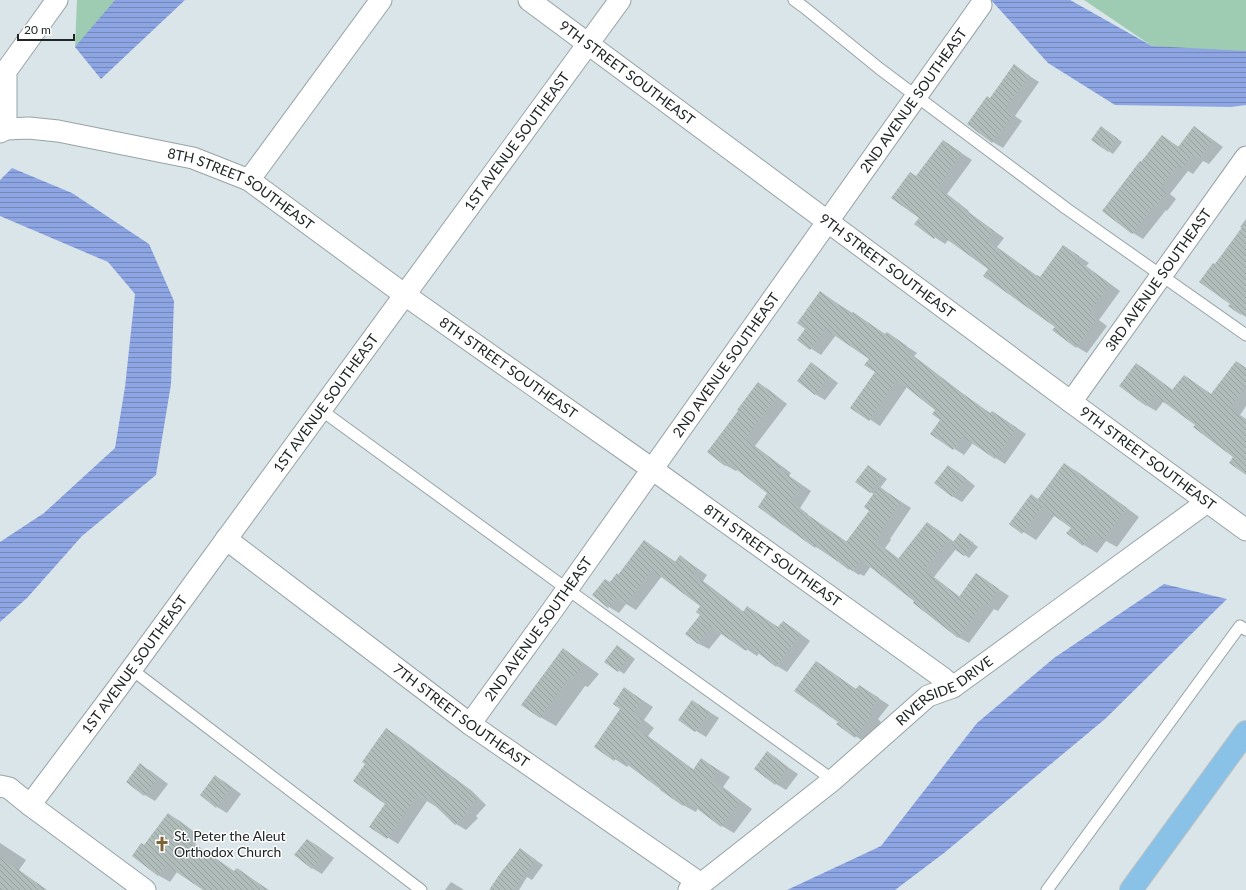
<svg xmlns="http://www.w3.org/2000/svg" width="1246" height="890" viewBox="0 0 1246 890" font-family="Lato,sans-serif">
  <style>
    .park { fill: #9dccb2 }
    .water { fill: url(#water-rules) }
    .shadow { fill: #0003 }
    .building { fill: url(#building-back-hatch) }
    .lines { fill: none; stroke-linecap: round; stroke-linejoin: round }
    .lane-casing { stroke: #98a3a6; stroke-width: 13 }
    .street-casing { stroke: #98a3a6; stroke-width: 23 }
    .primary-casing { stroke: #c1c2c2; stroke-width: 24 }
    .lane { stroke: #fff; stroke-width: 11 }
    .street { stroke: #fff; stroke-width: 21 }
    .primary { stroke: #89c2e6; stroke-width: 22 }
    .labels { text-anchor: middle; stroke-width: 3; stroke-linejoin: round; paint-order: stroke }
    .street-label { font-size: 14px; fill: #202526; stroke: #fff }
    .poi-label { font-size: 14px; fill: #202526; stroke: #fff; text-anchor: start }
  </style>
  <defs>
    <pattern id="water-rules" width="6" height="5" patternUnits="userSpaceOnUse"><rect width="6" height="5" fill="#8da6e3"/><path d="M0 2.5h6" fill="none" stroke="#7387b8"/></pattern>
    <pattern id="building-back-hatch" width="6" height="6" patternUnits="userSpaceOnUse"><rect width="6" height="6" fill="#afbcba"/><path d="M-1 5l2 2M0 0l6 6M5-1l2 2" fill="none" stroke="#96a1a0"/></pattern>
  </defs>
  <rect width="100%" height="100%" fill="#d9e5e8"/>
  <path class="park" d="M77 0H129L75 47Z
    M1084 0H1246V57L1152 46Z"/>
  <path class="water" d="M115 0H185L101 79 75 47Z
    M991 0H1070L1152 46 1246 51V105L1231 107 1115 105 1048 63Z
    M12 168 72 193 149 244 174 301 171 384 156 475 82 536 27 598 0 622V542L44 513 115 448 125 387 135 294 108 262 0 216V180Z
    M1164 584 1227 599 1105 719 944 853 895 890H787L881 846 977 723 1054 658Z"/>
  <path class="shadow" d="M1014 66 1039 82 1015 116 1022 121 1003 148 993 142 968 124 990 99Z
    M1194 128 1205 134 1223 147 1209 164 1203 161 1193 174 1188 171 1170 194 1176 199 1167 211 1166 210 1143 239 1133 233 1141 163 1162 136 1179 147Z
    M1106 130 1122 142 1113 154 1092 140Z
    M943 141 972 160 947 194 969 211 968 212 1004 238 997 247 1040 278 1064 246 1089 263 1086 266 1120 291 1099 320 1107 326 1087 353 1077 347 1054 330 1056 327 990 269 949 239 945 244 915 224 920 218 917 177Z
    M1246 219V317L1229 306 1231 304 1215 265 1242 228 1240 227Z
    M820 292 886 335 897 340 917 353 914 356 962 393 991 414 992 412 1002 418 1026 434 1005 464 973 443 964 455 932 434 942 420 936 409 907 387 880 426 851 407 876 372 870 358 836 335 821 355 798 340 806 329Z
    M1236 362 1246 368V406L1240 415 1246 419V474L1234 456 1196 424 1164 401 1156 411 1146 405 1136 364 1146 370 1174 391 1184 376 1212 395Z
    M811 364 821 370 838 383 825 400 815 394Z
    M758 383 768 389 787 404 755 446 791 473 789 476 811 491 800 508 808 514V515L847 542 871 510 874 494 870 492 873 469 887 479 880 488 911 508 890 539 891 540 885 548 899 559 927 523 937 529 954 542 965 537 978 547 969 558 956 549 934 577 960 597 976 574 1009 596 998 611 994 609 969 643 958 637 916 600 871 566 864 576 860 574 859 575 816 547 769 492 738 469 736 471 725 465 740 411Z
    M1064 464 1078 472 1139 517 1117 547 1106 541 1097 553 1084 545 1072 527 1055 515 1036 540 1011 524 1039 500Z
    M948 466 958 472 975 486 962 502 952 496Z
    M644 541 676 562 680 557 690 563 707 575 703 581 744 612 779 628 783 622 793 628 810 641 787 672 777 666 759 653 757 656 722 633 709 649 699 644 687 634 701 615 702 606 662 576 636 610 626 604 619 613 609 607 611 583 619 576Z
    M622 649 635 659 624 674 606 661Z
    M563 650 578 659 599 674 588 687 585 686 556 726 540 717Z
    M816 662 857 690 860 686 889 705 878 719 881 722 866 743 837 724 839 722Z
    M624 688 653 707 644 720 654 728 648 736 694 770 701 759 730 777 723 787 752 809 734 833 722 826 698 808 696 812 683 805 629 764 627 767 595 746 622 709Z
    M692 701 719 718 706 737 679 720Z
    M386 730 396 735 472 791 486 805 476 816 478 818 466 830 456 824 436 805 435 806 427 801 398 844 370 826 386 803 366 764Z
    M767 753 798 774 786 790 776 784 755 769Z
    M140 765 151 771 168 784 155 801 145 795Z
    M215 776 225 782 241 794 227 813 217 807Z
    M168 814 180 821 201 837 195 844 235 872 237 869 269 890H204L177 872 170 882 158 875 145 846Z
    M308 840 318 846 334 858 322 874 312 868Z
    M0 843 26 860 19 870 47 890H0Z
    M520 849 543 865 532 880 527 877 519 890H491Z
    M451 882 461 888 464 890H445Z"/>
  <path class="building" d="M1014 64 1030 76 1005 109 1013 115 992 143 967 124 987 96 990 98Z
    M1101 126 1118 139 1108 152 1091 140Z
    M1194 126 1213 141 1199 159 1193 155 1182 168 1178 165 1160 188 1166 193 1156 206 1155 205 1132 234 1102 211 1140 161 1141 162 1162 135 1178 147Z
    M943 140 962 153 937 188 960 204 959 205 994 231 987 241 1036 276 1037 275 1040 277 1063 245 1079 256 1077 260 1110 284 1089 313 1097 319 1076 348 1052 330 1055 327 983 276 988 269 938 233 934 239 914 224 919 218 891 198 910 172 916 176Z
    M1246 222V316L1242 313 1241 315 1228 306 1230 304 1199 282 1213 263 1215 264Z
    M820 291 851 314 853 312 885 334 887 332 907 346 905 350 952 386 990 413 992 411 1017 428 995 459 963 437 953 450 930 434 940 420 932 414 935 410 897 380 869 421 850 408 875 372 864 365 869 359 825 329 810 350 797 340 805 329 797 323Z
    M1236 361 1246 368V386L1230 408 1246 420V475L1229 463 1233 457 1193 427 1195 425 1154 395 1146 406 1119 386 1136 363 1172 390 1184 375 1211 394Z
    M811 362 829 376 815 395 797 381Z
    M758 382 777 397 745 439 781 466 779 469 802 485 790 501 799 507 798 508 846 542 869 511 864 507 879 486 901 502 880 532 881 533 875 542 898 559 927 522 949 539 924 570 959 597 976 573 999 589 987 606 984 604 958 638 913 603 914 601 861 560 853 571 850 569 849 570 817 546 815 548 758 507 767 493 728 463 725 466 707 452 738 411 737 410Z
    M1064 463 1127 508 1103 540 1093 533 1083 546 1066 533 1071 528 1042 507 1022 534 1009 524 1031 494 1038 499Z
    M868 465 882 476 870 493 855 482Z
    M948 465 966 479 952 497 934 483Z
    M960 533 974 543 964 556 950 546Z
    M644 540 675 562 680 555 697 569 693 575 743 612 747 606 778 627 783 621 801 634 776 667 749 646 746 651 711 627 698 644 685 634 700 615 696 612 700 606 652 570 625 605 616 598 608 608 592 595 605 579 610 582 617 573 618 575Z
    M617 645 630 655 618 672 604 662Z
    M563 648 584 664 572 679 570 677 540 718 521 705Z
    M816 661 856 689 859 685 879 698 869 713 872 715 855 738 836 724 838 722 794 691Z
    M624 687 642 700 633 713 643 720 637 729 693 770 701 758 718 770 711 780 740 802 721 827 687 801 683 806 660 790V789L617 757 614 761 594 747 620 709 613 704Z
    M692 700 710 712 695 732 678 720Z
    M386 728 462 784 477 799 467 810 469 812 455 825 427 798 425 801 417 795 387 839 369 827 385 804 353 781 365 764 362 762Z
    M767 751 788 767 775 785 754 769Z
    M140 763 158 778 144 796 126 782Z
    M215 775 231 788 216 808 200 795Z
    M168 813 189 829 184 837 234 871 237 868 268 890H203L166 865 158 876 132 856 141 843 144 845Z
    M307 839 324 852 312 869 294 855Z
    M520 848 536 860 513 890H489L499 875Z
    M0 857 47 890H0Z"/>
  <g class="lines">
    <defs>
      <path id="lane" d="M794 0 805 8 880 69 1067 209 1246 335
        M321 410 567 589 833 780
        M131 669 421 890
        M1047 890 1240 626 1246 630"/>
      <g id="street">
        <path id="s1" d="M529 0 1071 402 1246 530"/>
        <path d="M6 129V71L57 0"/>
        <path id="s2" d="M0 132 6 129 29 128 58 131 193 158 249 180 405 295 652 469 943 678 953 687"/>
        <path d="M249 180 381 0"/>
        <path id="s3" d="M1071 402 1246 157"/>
        <path id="s4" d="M226 539 470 724 701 884"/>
        <path id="s5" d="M470 724 551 612 981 5"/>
        <path d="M0 786 9 788 30 805 145 890"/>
        <path id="s6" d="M30 805 114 693 620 0"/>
        <path id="s7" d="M689 890 701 884 833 780 928 696 953 687 1207 502"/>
      </g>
      <path id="primary" d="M1131 890 1246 732"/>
    </defs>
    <use href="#lane" class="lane-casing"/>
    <use href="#street" class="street-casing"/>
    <use href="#primary" class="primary-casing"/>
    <use href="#lane" class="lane"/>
    <use href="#street" class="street"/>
    <use href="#primary" class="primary"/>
  </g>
  <defs>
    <symbol id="church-bare" viewBox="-9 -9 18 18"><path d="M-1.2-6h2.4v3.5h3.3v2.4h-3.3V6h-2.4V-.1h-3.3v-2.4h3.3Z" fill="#7d6335" stroke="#fff" stroke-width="2.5" paint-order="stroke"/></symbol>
  </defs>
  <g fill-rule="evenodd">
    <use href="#church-bare" x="151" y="833" width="22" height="22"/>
  </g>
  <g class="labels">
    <g class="street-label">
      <text dy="5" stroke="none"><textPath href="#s1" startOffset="122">9TH STREET SOUTHEAST</textPath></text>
      <text dy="5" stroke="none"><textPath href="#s5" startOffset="765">2ND AVENUE SOUTHEAST</textPath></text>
      <text dy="5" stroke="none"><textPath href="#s6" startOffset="823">1ST AVENUE SOUTHEAST</textPath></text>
      <text dy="5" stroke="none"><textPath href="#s2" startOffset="253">8TH STREET SOUTHEAST</textPath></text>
      <text dy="5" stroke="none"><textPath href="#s1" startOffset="446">9TH STREET SOUTHEAST</textPath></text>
      <text dy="5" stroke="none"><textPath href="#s3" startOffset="150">3RD AVENUE SOUTHEAST</textPath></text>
      <text dy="5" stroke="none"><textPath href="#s5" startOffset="441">2ND AVENUE SOUTHEAST</textPath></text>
      <text dy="5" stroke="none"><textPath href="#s2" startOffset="577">8TH STREET SOUTHEAST</textPath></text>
      <text dy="5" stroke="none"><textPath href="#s6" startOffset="499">1ST AVENUE SOUTHEAST</textPath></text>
      <text dy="5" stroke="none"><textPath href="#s1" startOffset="770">9TH STREET SOUTHEAST</textPath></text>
      <text dy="5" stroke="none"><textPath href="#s2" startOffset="901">8TH STREET SOUTHEAST</textPath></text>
      <text dy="5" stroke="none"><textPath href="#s5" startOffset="117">2ND AVENUE SOUTHEAST</textPath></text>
      <text dy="5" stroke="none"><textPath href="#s6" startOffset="175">1ST AVENUE SOUTHEAST</textPath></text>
      <text dy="5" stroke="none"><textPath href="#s7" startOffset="325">RIVERSIDE DRIVE</textPath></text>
      <text dy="5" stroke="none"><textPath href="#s4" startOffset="294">7TH STREET SOUTHEAST</textPath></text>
    </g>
    <g class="poi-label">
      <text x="174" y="841">St. Peter the Aleut<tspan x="174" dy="16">Orthodox Church</tspan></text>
    </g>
  </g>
  <path d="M18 34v6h56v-6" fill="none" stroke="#202526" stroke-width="2"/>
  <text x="24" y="34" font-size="12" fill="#202526" stroke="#ffffff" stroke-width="3" paint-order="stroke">20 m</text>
</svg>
